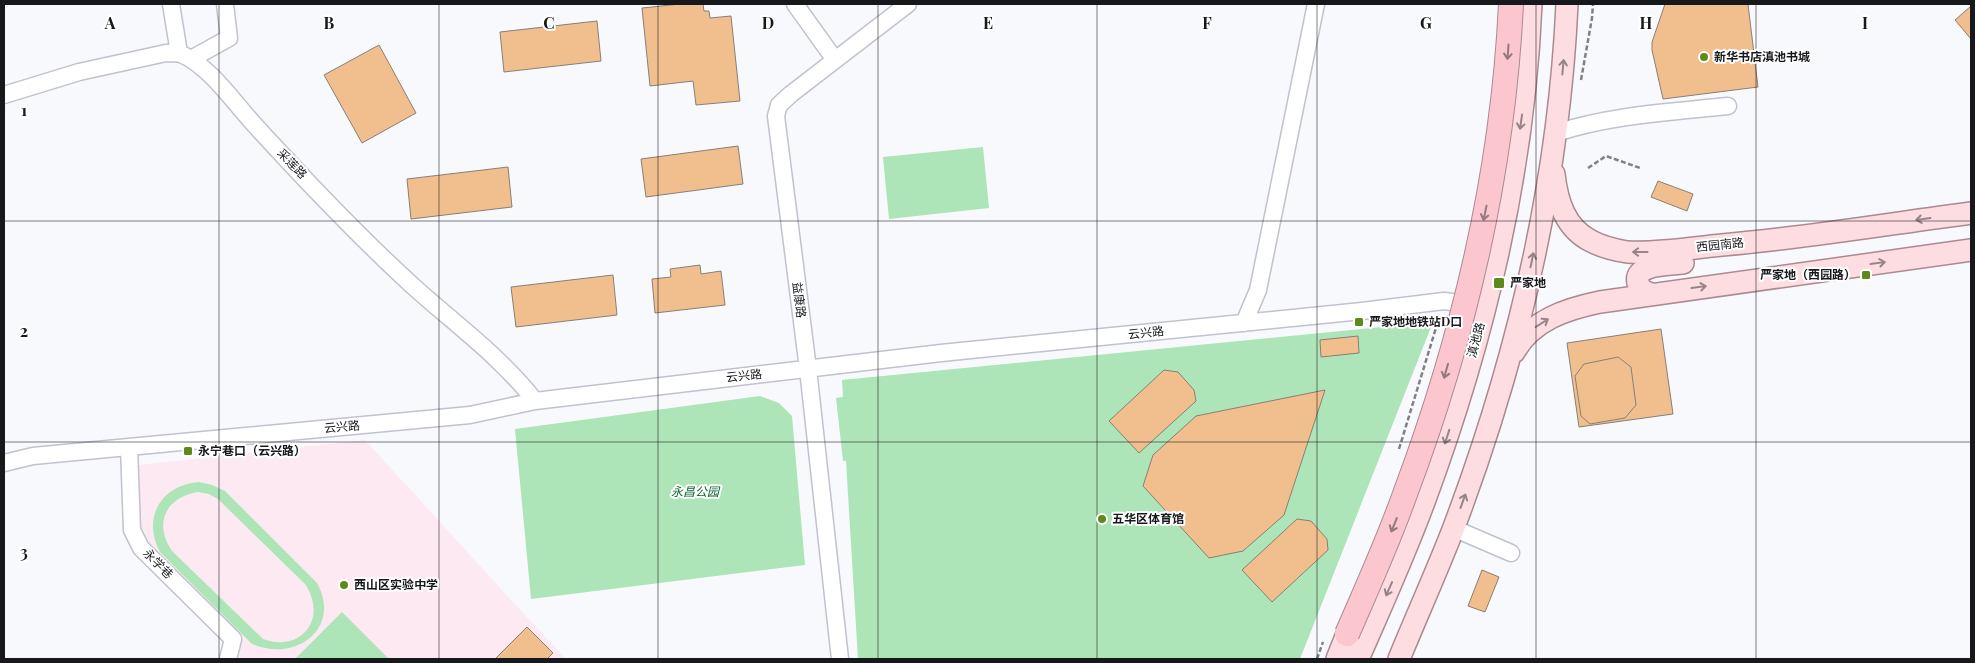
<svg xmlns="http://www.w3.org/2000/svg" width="1975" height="663" viewBox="0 0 1975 663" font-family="'Playfair Display','Noto Sans SC',serif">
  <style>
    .education { fill: #fde9f1 }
    .green { fill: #ade4b8; fill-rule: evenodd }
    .building { fill: #f1bf8d; stroke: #887f77 }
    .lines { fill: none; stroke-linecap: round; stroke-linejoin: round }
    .minor-casing { stroke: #c0c2cd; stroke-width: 19 }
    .major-casing { stroke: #ab8990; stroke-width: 24 }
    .path { stroke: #808185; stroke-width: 2.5; stroke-dasharray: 5 2.5; stroke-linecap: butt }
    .minor { stroke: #fff; stroke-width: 16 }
    .major { stroke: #fddde2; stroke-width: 21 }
    .highway-bridge-casing { stroke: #ab8990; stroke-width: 26; stroke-linecap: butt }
    .highway-bridge { stroke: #fbc6ce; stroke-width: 24 }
    .oneway { stroke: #94787e }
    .oneway2 { stroke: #968489 }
    .grid { fill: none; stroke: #17181c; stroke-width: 1; stroke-opacity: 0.55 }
    .poi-dot { fill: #5d8a1a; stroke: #fff; stroke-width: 2 }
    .labels { text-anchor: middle; stroke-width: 4; stroke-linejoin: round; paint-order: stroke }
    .poi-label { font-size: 12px; font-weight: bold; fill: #17181c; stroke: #fff; text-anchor: start }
    .street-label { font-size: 12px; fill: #17181c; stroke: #fff }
    .park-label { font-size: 12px; font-style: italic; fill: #0b652e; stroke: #fff }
    .grid-label { font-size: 16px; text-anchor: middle; font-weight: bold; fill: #17181c; stroke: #fff; stroke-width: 4; stroke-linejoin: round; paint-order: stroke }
  </style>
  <rect width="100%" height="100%" fill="#f8f9fd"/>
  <path class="education" d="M365 440 535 626 566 659H235L239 634 150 544 141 526 139 465Z"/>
  <path class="green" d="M983 147 989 208 889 219 883 157Z
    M1433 322 1300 659H858L846 461H843L836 398 843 397 842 380Z
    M760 396 779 403 792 416 805 565 531 599 515 429Z
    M199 482 212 485 225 491 317 583C342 628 296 663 252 644L160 552C142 519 160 485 199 482ZM198 492 209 494 218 499 305 584C328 618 302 653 263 639L172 551C153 523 166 497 198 492Z
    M342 612 389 659H295Z"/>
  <path class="building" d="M680 4H703L704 11H709L710 18 731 16 740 101 696 105 693 81 650 86 642 8Z
    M1665 4H1748L1758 87 1663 99 1652 50V42Z
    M1971 6V39L1955 20Z
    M597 21 601 61 504 72 500 32Z
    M379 45 416 113 362 143 324 75Z
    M738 146 743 184 646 197 641 159Z
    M508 167 512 207 411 219 407 179Z
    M1658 181 1693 194 1687 211 1651 197Z
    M700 265 701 274 721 271 725 305 655 313 652 279 671 277 670 269Z
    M613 275 617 315 516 327 511 287Z
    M1661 329 1673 414 1579 427 1567 343Z
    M1358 336 1359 353 1321 357 1320 340Z
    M1618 357 1631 367 1636 405 1625 418 1590 424 1581 416 1575 376 1584 364Z
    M1164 370 1178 372 1194 390 1196 401 1139 453 1109 421Z
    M1325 390 1284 515 1243 551 1209 558 1143 486 1153 455 1196 416Z
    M1297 519 1311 521 1327 539 1328 550 1272 602 1242 570Z
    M1482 570 1499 577 1485 612 1468 606Z
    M527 627 553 653 547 659H495Z"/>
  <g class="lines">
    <defs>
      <path id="minor" d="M171 4 179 53
        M795 4 835 60
        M191 59 229 38 225 4
        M4 95 79 72 166 53C171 53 177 53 181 54 208 65 233 101 252 122 304 179 357 235 414 287 455 324 501 357 535 401
        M1556 133C1611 115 1671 112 1728 106
        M1244 323 1258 290 1316 4
        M129 447 132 530 141 548 233 639 228 659
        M4 463 33 456 470 415 535 401 941 353 1362 311 1444 301 1474 305
        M1453 528 1511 553
        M840 659 808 369 776 116 779 105 791 94 908 4"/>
      <path id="major" d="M1554 174C1557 201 1565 228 1591 241 1602 247 1615 250 1627 252 1658 254 1691 248 1722 245 1805 238 1888 224 1971 213
        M1649 293C1644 292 1640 289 1638 283 1633 263 1671 265 1683 263
        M1514 352C1532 320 1566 309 1600 302L1971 250
        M1337 659 1347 634
        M1358 659C1381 607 1404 556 1424 502 1483 343 1524 174 1531 4
        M1399 659C1417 615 1437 571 1454 527 1517 360 1559 182 1567 4"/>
    </defs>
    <use href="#minor" class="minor-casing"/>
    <use href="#major" class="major-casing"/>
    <path class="path" d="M1581 80 1592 18 1593 4
      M1588 168 1606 156 1640 168
      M1399 449 1439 318
      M1317 659 1323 642"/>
    <use href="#minor" class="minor"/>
    <use href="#major" class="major"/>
    <defs>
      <path id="highway-bridge" d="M1347 634C1367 588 1388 542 1405 494 1464 337 1503 171 1511 4"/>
    </defs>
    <use href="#highway-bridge" class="highway-bridge-casing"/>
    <use href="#highway-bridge" class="highway-bridge"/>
  </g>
  <defs><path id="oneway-shaft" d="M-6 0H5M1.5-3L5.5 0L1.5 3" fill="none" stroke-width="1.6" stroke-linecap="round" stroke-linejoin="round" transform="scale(1.25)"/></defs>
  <g class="oneway">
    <use href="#oneway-shaft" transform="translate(1508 52) rotate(94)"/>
    <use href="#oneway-shaft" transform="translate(1485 213) rotate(102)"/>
    <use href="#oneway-shaft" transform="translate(1446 371) rotate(106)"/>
    <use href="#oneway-shaft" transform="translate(1394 525) rotate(112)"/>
  </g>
  <g class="oneway2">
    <use href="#oneway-shaft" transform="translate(1563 67) rotate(-85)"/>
    <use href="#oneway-shaft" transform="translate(1521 122) rotate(98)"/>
    <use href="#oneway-shaft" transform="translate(1923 219) rotate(172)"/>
    <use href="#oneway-shaft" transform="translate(1640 252) rotate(-180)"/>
    <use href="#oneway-shaft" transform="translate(1532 260) rotate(-78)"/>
    <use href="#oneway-shaft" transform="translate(1878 263) rotate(-8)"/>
    <use href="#oneway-shaft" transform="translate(1699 287) rotate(-8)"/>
    <use href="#oneway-shaft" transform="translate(1542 323) rotate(-32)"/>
    <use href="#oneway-shaft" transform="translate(1447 437) rotate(108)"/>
    <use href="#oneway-shaft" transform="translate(1463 501) rotate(-70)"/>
    <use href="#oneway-shaft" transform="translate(1389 589) rotate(114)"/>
  </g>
  <path class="grid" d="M219 4V659M439 4V659M658 4V659M878 4V659M1097 4V659M1317 4V659M1536 4V659M1756 4V659M4 221H1971M4 442H1971"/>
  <g class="poi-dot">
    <circle cx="1704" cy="57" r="5"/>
    <rect x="1861" y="270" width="10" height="10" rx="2.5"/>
    <rect x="1493" y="277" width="12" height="12" rx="2.5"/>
    <rect x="1354" y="317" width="10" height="10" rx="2.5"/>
    <rect x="183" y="446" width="10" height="10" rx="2.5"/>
    <circle cx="1102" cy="519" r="5"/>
    <circle cx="344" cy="585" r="5"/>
  </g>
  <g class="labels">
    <g class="poi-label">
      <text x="1714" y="61">新华书店滇池书城</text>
      <text x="1856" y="279" text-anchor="end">严家地（西园路）</text>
      <text x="1510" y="287">严家地</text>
      <text x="1369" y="326">严家地地铁站D口</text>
      <text x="198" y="455">永宁巷口（云兴路）</text>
      <text x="1112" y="523">五华区体育馆</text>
      <text x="354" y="589">西山区实验中学</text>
    </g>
    <g class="street-label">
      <text transform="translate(292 164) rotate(46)" y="4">采莲路</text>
      <text transform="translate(1720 245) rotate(-6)" y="4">西园南路</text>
      <text transform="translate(799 300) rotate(83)" y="4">益康路</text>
      <text transform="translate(1146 333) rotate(-6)" y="4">云兴路</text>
      <text transform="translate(1476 340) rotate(-75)" y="4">滇池路</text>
      <text transform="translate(744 376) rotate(-6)" y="4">云兴路</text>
      <text transform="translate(342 427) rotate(-5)" y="4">云兴路</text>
      <text transform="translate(158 564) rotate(45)" y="4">永学巷</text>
    </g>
    <g class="park-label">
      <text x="695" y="496">永昌公园</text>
    </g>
  </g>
  <g class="grid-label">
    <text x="110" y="29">A</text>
    <text x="329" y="29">B</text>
    <text x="549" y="29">C</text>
    <text x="768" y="29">D</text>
    <text x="988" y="29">E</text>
    <text x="1207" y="29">F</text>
    <text x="1426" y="29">G</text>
    <text x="1646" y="29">H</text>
    <text x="1865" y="29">I</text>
    <text x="24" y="116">1</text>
    <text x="24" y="337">2</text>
    <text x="24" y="558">3</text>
  </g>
  <rect width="1975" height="663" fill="none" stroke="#17181c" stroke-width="10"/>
</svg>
